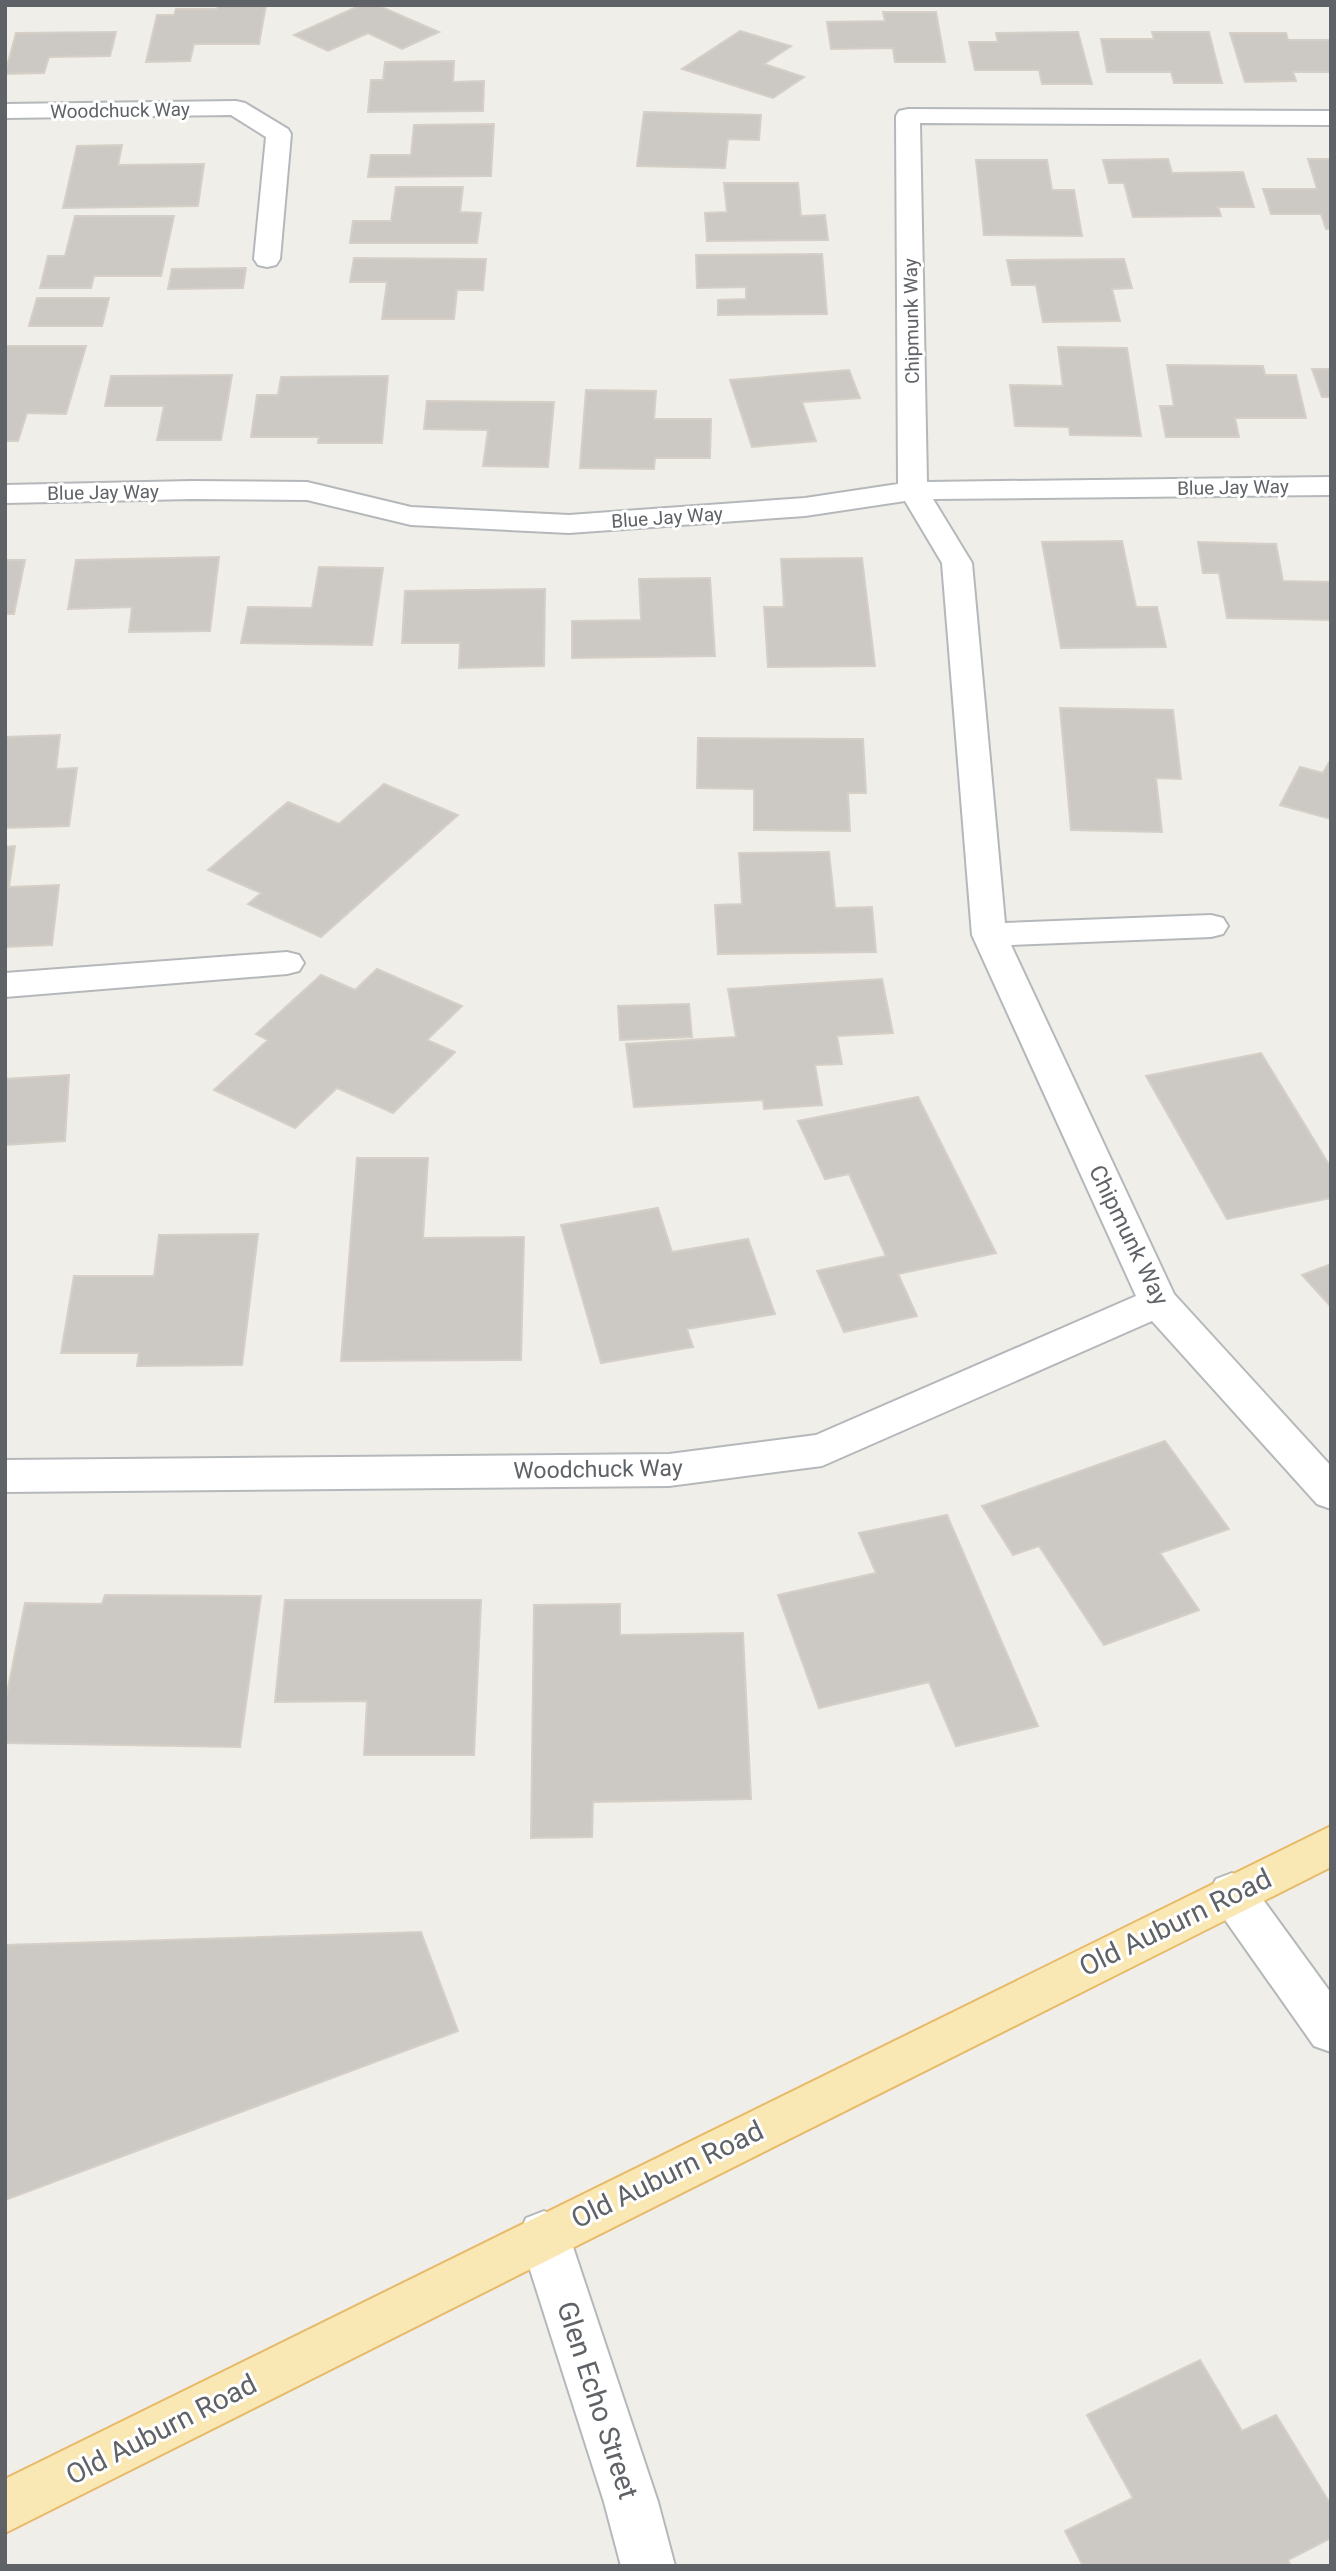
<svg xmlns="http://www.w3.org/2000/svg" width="1336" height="2571" viewBox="0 0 1336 2571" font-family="Roboto,sans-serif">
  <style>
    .building { fill: #ccc9c4; stroke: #d5cfc7; stroke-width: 2 }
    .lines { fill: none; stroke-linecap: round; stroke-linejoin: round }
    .minor-casing { stroke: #b5b8bb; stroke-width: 4 }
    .major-casing { stroke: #e8b969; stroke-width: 4 }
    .minor { fill: #fff; fill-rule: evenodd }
    .major { fill: #fae8b4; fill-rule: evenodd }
    .labels { text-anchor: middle; stroke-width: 6; stroke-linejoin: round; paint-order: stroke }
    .far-street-label { font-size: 19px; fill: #5f6367; stroke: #fff }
    .street-label { font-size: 23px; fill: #5f6367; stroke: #fff }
    .near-street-label { font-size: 28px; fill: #5f6367; stroke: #fff }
  </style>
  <rect width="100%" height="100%" fill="#f0eee8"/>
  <path class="building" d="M218 5H266L259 44H194L190 61 146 62 157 15H174L176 9H217Z
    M361 5H377L439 32 402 49 368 33 328 51 294 35Z
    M883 12H936L945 62H895L893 48 831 49 827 22 885 21Z
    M740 31 791 46 764 64 804 77 773 98 682 69Z
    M116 32 110 56 49 57 44 73 5 74 16 33Z
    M1078 32 1092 84H1042L1039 70H975L969 42H998L996 33Z
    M1152 32H1209L1222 83H1174L1171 72H1107L1101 39H1154Z
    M1230 33H1286L1288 40H1331V72H1293L1296 81 1245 82Z
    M454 61 453 82 484 81 483 111 368 112 371 80H383L385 62Z
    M644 112 761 115 759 140 728 139 725 168 637 166Z
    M494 124 491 176 368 177 371 155H411L414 125Z
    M122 145 118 165 204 164 198 206 63 208 77 146Z
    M1168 159 1172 173 1243 172 1254 207H1218L1221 216 1133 217 1124 183H1109L1103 160Z
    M1308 159H1331V229H1326L1321 214H1271L1263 189H1317Z
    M976 160H1047L1052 190H1074L1082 236 984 235Z
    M724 183H798L801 216 825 215 828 240 707 241 705 213 727 212Z
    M396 187H463L460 212 481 213 477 243H350L353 221H391Z
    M75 216H174L161 276H94L91 288H40L48 256H65Z
    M822 254 827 314 718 315V300L746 299V287L697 288 696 255Z
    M354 258 486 259 483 290H457L454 319H382L387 282H350Z
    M1124 259 1132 288 1112 289 1120 321 1043 322 1036 285H1012L1007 260Z
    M246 268 243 288 168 289 172 269Z
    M37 298H109L102 326H29Z
    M5 346H86L66 414 27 413 18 441H5Z
    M1058 347 1127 348 1141 436 1070 435 1069 427 1015 426 1010 385 1063 386Z
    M1167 365 1263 366 1265 375H1296L1306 418H1235L1239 437H1166L1160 406H1174Z
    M1312 369H1331V397H1322Z
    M849 370 860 398 802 402 816 441 752 447 730 380Z
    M232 375 221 440H157L164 406H105L111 376Z
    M388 376 382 443H318L319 437H251L257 395H278L281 377Z
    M586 390 656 391 654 419H711L710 458H655L654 469 580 468Z
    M427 401 554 402 548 467 483 466 488 430 424 429Z
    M1122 541 1136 607H1157L1166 647 1061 648 1042 542Z
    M1198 542 1276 544 1283 581 1331 582V620L1227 618 1219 573H1203Z
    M219 557 210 631 129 632 132 607 68 609 76 560Z
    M862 558 875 666 768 667 764 607H784L781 559Z
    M5 560H25L14 614H5Z
    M319 567 383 568 372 645 241 643 248 607 312 608Z
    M710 578 715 656 572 658V621L641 620 639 579Z
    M545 589 544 666 459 668 460 643H402L405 591Z
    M1060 708 1173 710 1181 779 1156 778 1162 832 1071 830Z
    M60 735 56 769 77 768 69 826 5 828V737Z
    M698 738 863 739 866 793H848L850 831 754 830V789L697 788Z
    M1331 759V819L1280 805 1300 767 1323 773Z
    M384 784 458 815 321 937 248 904 261 893 208 870 288 802 339 824Z
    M15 846 9 887 59 885 52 945 5 947V847Z
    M829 852 835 908 872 907 876 952 718 954 715 905 742 904 739 853Z
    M377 969 462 1006 427 1040 455 1052 393 1113 337 1088 295 1128 214 1090 268 1040 256 1034 321 975 355 990Z
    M882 979 893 1033 837 1036 842 1064 815 1065 822 1105 764 1109 763 1100 634 1107 626 1044 736 1037 728 989Z
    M689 1004 692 1037 620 1040 618 1006Z
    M1261 1053 1331 1168V1198L1227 1219 1146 1076Z
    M69 1075 65 1141 5 1145V1079Z
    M918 1097 996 1253 898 1274 917 1316 844 1332 817 1271 886 1256 849 1174 825 1179 798 1121Z
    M357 1158H428L423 1238 524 1237 521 1360 341 1361Z
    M658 1208 672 1252 748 1239 775 1314 687 1329 693 1347 601 1363 561 1225Z
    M258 1234 242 1365 137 1366 139 1353H61L74 1276H154L159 1235Z
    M1331 1264V1307L1302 1275Z
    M1165 1441 1229 1529 1160 1553 1199 1610 1104 1645 1039 1546 1013 1555 982 1506Z
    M947 1515 1038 1726 956 1746 929 1682 819 1708 778 1595 876 1573 859 1533Z
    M105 1595 261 1596 240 1747 5 1743V1703L25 1603 102 1604Z
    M285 1600H481L474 1755H364L367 1701 275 1702Z
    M620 1604V1635L743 1633 751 1799 593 1802 592 1837 531 1838 534 1605Z
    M421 1932 458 2031 5 2200V1945Z
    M1200 2360 1242 2431 1276 2415 1331 2505V2538L1288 2560 1291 2566H1083L1065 2531 1133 2498 1087 2415Z"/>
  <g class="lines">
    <defs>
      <path id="minor" d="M236 101 245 103 288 129 291 134 280 259 276 265 267 267 258 265 254 259 266 137 231 115 5 118V104Z
        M908 109 1331 111V125L920 123 927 482 1331 477V495L933 499 972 563 1005 923 1211 915 1223 918 1228 926 1223 934 1211 937 1011 945 1174 1294 1331 1466V1509L1317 1504 1152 1321 822 1466 669 1486 5 1492V1460L669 1454 816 1435 1136 1296 972 935 942 563 905 501 805 516 569 533 411 525 307 500 192 499 5 503V485L192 481 307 482 411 507 569 515 805 498 898 484 896 116 899 111Z
        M287 952 299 955 304 963 299 971 287 974 5 997V973Z
        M1232 1873 1248 1879 1331 1993V2052L1314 2046 1216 1907 1209 1893 1216 1879Z
        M544 2211 562 2218 569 2235 658 2502 675 2566H621L604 2502 519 2235 526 2218Z"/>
      <path id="major" d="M1331 1826V1867L5 2533V2479Z"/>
    </defs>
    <use href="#minor" class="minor-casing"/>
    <use href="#major" class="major-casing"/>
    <use href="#minor" class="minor"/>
    <use href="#major" class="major"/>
  </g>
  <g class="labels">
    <g class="far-street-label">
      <text transform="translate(120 110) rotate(-1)" y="7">Woodchuck Way</text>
      <text transform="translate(911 321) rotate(-91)" y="7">Chipmunk Way</text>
      <text transform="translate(1233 487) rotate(-1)" y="7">Blue Jay Way</text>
      <text transform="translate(103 492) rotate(-1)" y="7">Blue Jay Way</text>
      <text transform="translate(667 517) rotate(-4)" y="7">Blue Jay Way</text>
    </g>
    <g class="street-label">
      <text transform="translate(1129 1235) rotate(64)" y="8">Chipmunk Way</text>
      <text transform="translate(598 1469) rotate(-1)" y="8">Woodchuck Way</text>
    </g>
    <g class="near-street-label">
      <text transform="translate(1175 1922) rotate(-26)" y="10">Old Auburn Road</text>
      <text transform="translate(667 2174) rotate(-26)" y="10">Old Auburn Road</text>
      <text transform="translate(598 2400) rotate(72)" y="10">Glen Echo Street</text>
      <text transform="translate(161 2429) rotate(-27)" y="10">Old Auburn Road</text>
    </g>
  </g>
  <rect width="1336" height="2571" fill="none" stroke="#5f6367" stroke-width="14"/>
</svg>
